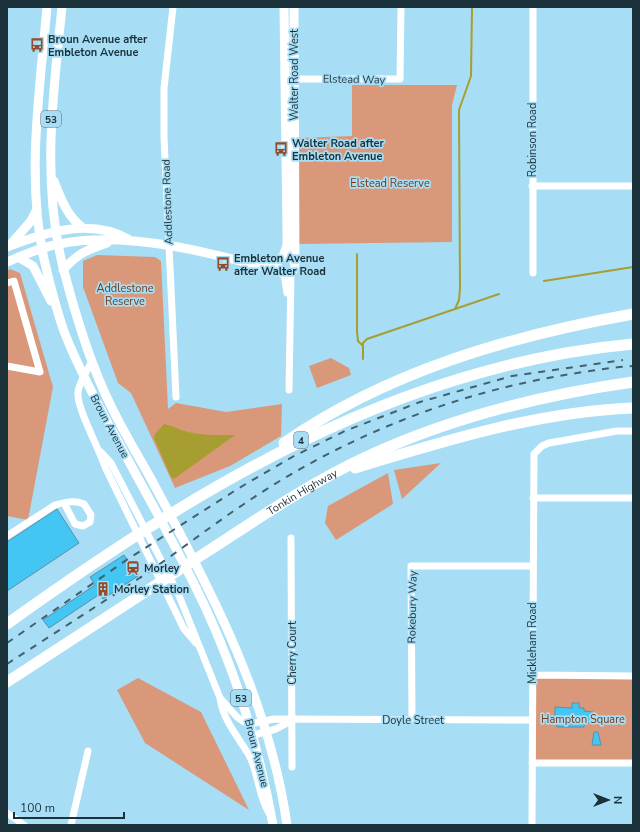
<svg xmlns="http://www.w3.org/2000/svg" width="640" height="832" viewBox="0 0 640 832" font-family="'Nunito Sans',sans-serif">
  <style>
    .green { fill: #d9987a }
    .water { fill: #a69e31 }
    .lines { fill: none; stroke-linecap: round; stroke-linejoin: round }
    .stream { stroke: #a69e31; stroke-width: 2 }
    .building { fill: #43c6f3; stroke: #5a90a5 }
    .minor { stroke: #fff; stroke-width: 7 }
    .major { stroke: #fff; stroke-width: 9 }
    .highway { stroke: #fff; stroke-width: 11 }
    .rail { stroke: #42616d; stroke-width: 2; stroke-dasharray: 7 7; stroke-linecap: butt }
    .labels { text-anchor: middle; stroke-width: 3.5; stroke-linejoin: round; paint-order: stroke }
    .shield { fill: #a7def5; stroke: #466673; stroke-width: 1 }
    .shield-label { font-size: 10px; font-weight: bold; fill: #1c323b }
    .poi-label { font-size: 11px; font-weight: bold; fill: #1c323b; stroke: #a7def5; text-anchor: start }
    .street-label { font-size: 11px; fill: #1c323b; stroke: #a7def5 }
    .park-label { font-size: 11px; fill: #74381a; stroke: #a7def5 }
  </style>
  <rect width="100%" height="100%" fill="#a7def5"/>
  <path class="green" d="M352 85H457L452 105V242L297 244V138L352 136Z
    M97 255 155 257 161 261 168 409 176 403 226 412 282 404 281 436 230 466 175 488 131 393 118 383 83 287V261Z
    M10 269 20 273 53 387 28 520 7 516V271Z
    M331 358 349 368 351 375 317 388 309 366Z
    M441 463 402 499 394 470Z
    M388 473 393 504 336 540 325 523 328 506Z
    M532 675 633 676V763H532Z
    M138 678 201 712 249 810 145 743 117 690Z"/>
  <path class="water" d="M164 424C173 426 180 430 188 432 203 436 219 435 235 435L174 479 171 477 154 438 155 434Z"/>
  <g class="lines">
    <path class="stream" d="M357 254V332L358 341 363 346
      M544 281 633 267
      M455 309 459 300 460 288 459 110 471 76 472 7
      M363 359V343L367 339 499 294"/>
  </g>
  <path class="building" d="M57 509 79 543 7 591V542Z
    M124 555 138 576 103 599 100 594 49 628 43 620 95 585 90 577Z
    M572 703H579V708H584V711L593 712V723H584V727H557V720H555V707L572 708Z
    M594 732H598L601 745H592Z"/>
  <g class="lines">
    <path class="minor" d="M173 7 164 88V137L176 397
      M533 7V273
      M289 79H400L401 7
      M532 186H633
      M284 274 287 293
      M7 283 14 281 40 372 7 366
      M92 361C87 371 80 380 78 392 76 407 99 448 105 467L184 629 196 643
      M289 390 291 273
      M101 452 111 463 178 593 220 698C223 720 238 737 249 755 259 774 258 796 269 813
      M533 498H633
      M7 536 55 505C66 502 74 500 84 504L91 515 90 522 83 526 75 524 64 503
      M291 538 292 767
      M532 675 633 676
      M221 699 237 717 244 722 250 724 274 719 532 720
      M412 720 411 566H533
      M254 735 276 729 293 720
      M532 763H633
      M7 813 24 825
      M71 825 88 751
      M532 825 534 454 542 446 549 443 617 431H633"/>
    <path class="major" d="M47 7C40 89 26 177 44 259 50 284 56 310 65 334 79 369 97 403 115 436 142 486 170 535 195 586 233 662 258 742 273 825
      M62 7C53 95 41 184 64 271 76 317 90 364 111 406 125 435 142 462 157 490 214 596 270 704 287 825
      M294 7 295 263
      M54 181C61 199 67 216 83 228
      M10 245 31 221 37 209
      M7 247C46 232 90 218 128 239
      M277 265a9 9 0 1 1 18 0a9 9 0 1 1-18 0Z
      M18 257 33 266 51 301
      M283 257 287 245V232L284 7
      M250 260H279
      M7 262C24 255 41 247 59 244 130 230 210 253 279 271
      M63 270C78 253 87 250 107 243"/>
    <g class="highway">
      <path d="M284 443C388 371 510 336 633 314"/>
      <path d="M355 468C447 440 537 412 633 408"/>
      <path d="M7 624C197 488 395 366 633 344"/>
      <path id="s1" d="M7 682C74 638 141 595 208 551 259 518 310 483 366 457 450 418 541 395 633 382"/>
    </g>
    <path class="rail" d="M7 643 128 559 239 488 294 456 345 431 420 402 512 376 623 360
      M7 664C50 636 94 608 138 579 174 555 208 528 244 504 344 436 458 391 577 373 596 370 614 367 633 366"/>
  </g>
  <defs>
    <symbol id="bus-bare" viewBox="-9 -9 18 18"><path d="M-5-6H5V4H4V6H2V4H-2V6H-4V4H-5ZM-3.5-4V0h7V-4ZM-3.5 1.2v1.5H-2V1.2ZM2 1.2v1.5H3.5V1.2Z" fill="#934b28" stroke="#a7def5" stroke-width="2.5" paint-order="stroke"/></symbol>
    <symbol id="station-bare" viewBox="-9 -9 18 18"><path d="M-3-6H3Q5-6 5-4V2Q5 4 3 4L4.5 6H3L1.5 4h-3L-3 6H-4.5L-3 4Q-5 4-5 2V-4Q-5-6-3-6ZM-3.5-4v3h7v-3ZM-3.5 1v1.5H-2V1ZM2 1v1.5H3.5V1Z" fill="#934b28" stroke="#a7def5" stroke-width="2.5" paint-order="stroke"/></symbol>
    <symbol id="building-bare" viewBox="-9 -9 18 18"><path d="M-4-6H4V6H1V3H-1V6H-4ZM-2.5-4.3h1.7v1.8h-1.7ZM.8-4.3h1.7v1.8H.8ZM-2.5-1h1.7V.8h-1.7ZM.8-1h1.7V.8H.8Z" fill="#934b28" stroke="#a7def5" stroke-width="2.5" paint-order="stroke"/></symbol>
  </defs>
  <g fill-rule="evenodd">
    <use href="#bus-bare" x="27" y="35" width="20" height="20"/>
    <use href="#bus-bare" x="271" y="139" width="20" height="20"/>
    <use href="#bus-bare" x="213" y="254" width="20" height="20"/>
    <use href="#station-bare" x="123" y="558" width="20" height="20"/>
    <use href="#building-bare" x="93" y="579" width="20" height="20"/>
  </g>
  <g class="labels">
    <g class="shield">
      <rect x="41" y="111" width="20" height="16" rx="3"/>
      <rect x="294" y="432" width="14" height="16" rx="3"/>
      <rect x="231" y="690" width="20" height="16" rx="3"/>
    </g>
    <g class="shield-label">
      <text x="51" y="123">53</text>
      <text x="301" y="444">4</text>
      <text x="241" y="702">53</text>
    </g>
    <g class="poi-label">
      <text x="48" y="43">Broun Avenue after<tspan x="48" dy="13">Embleton Avenue</tspan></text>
      <text x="292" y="147">Walter Road after<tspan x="292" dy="13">Embleton Avenue</tspan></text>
      <text x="234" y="262">Embleton Avenue<tspan x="234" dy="13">after Walter Road</tspan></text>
      <text x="144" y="572">Morley</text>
      <text x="114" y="593">Morley Station</text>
    </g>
    <g class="street-label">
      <text transform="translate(294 75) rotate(-90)" y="4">Walter Road West</text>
      <text transform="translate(354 79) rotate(1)" y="4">Elstead Way</text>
      <text transform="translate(532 140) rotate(-90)" y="4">Robinson Road</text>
      <text transform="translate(167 202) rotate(-92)" y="4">Addlestone Road</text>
      <text transform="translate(110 426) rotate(62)" y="4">Broun Avenue</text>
      <text dy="4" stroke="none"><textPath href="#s1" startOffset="351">Tonkin Highway</textPath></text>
      <text transform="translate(412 607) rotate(-89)" y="4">Rokebury Way</text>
      <text transform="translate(532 643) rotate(-90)" y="4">Mickleham Road</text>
      <text transform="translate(292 653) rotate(-90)" y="4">Cherry Court</text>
      <text x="413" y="724">Doyle Street</text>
      <text transform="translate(257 753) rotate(76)" y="4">Broun Avenue</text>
    </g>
    <g class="park-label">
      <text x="390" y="187">Elstead Reserve</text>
      <text x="125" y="292">Addlestone<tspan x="125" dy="13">Reserve</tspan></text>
      <text x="583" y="723">Hampton Square</text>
    </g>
  </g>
  <rect width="640" height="832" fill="none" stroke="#1c323b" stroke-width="16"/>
  <g transform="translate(608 800) rotate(90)" stroke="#a7def5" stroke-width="3" paint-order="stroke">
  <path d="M0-3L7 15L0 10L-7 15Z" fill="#1c323b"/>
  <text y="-6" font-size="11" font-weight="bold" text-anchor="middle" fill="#1c323b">N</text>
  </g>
  <path d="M14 812v6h110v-6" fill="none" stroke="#1c323b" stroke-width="2"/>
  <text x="20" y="812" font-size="12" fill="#1c323b" stroke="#a7def5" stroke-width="3" paint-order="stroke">100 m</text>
</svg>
